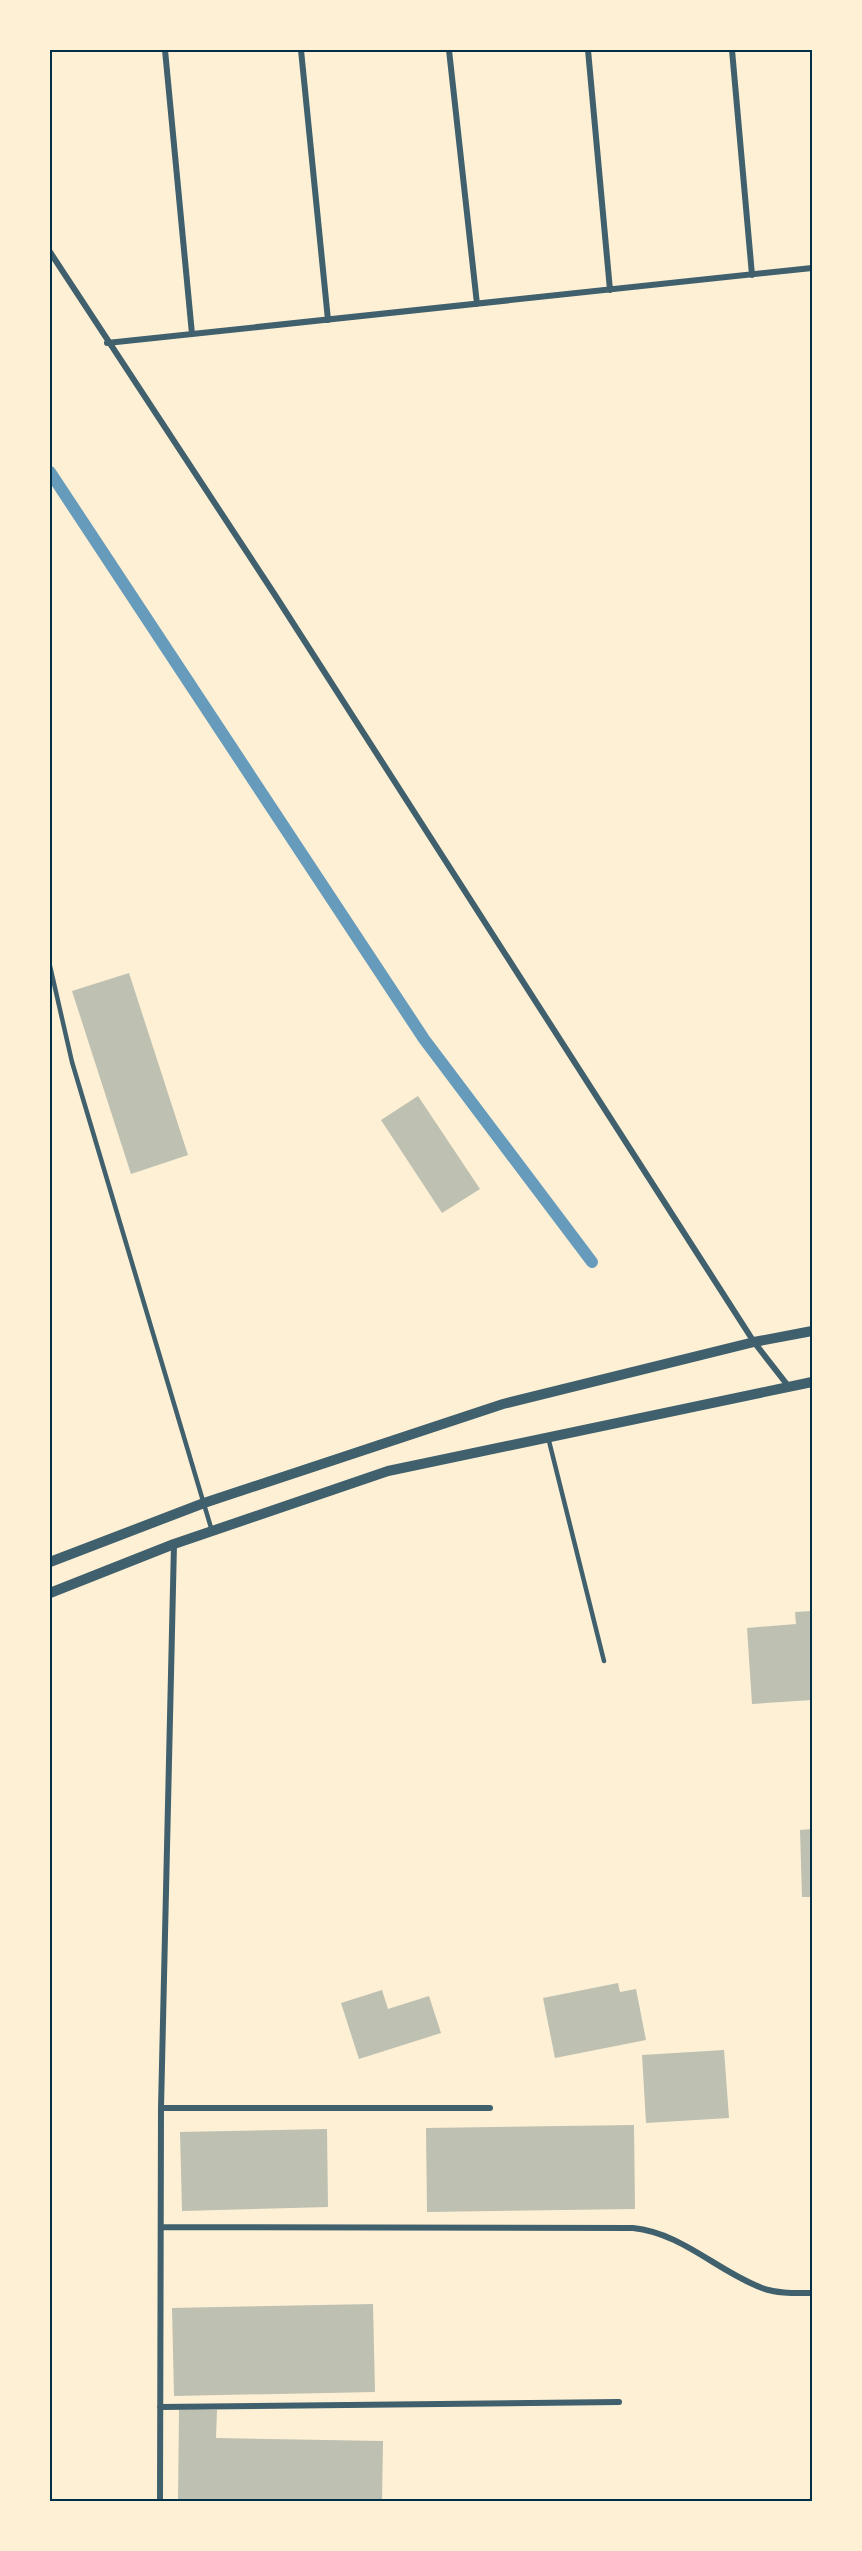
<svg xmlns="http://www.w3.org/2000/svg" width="862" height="2551" viewBox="0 0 862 2551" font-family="Manrope,sans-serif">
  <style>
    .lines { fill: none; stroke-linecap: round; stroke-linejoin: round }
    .stream { stroke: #669bbc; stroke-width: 12 }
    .building { fill: #bec0b2 }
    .service { stroke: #3f606c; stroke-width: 4.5 }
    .minor { stroke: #3f606c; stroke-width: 6 }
    .tertiary { stroke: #3f606c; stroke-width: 10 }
    .neatline { fill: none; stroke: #003049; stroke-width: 2 }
  </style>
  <rect width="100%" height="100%" fill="#fdf0d5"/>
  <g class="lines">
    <path class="stream" d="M50 472 424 1039 592 1262"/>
  </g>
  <path class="building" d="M129 973 188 1155 131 1174 72 991Z
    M418 1096 480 1189 442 1213 381 1120Z
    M812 1611V1700L752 1704 747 1628 796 1624 795 1612Z
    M812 1829V1897H802L800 1830Z
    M618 1983 620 1992 636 1989 646 2040 555 2058 543 1998Z
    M382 1990 388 2009 429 1996 441 2033 359 2059 341 2003Z
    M724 2050 729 2118 646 2123 642 2055Z
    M634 2125 635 2209 427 2212 426 2128Z
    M327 2129 328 2207 182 2211 180 2132Z
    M373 2304 375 2392 174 2396 172 2308Z
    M179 2409 217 2410 216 2438 383 2441 382 2502H178Z"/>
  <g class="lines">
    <path class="service" d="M50 966 72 1062 212 1531
      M548 1437 604 1661"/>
    <path class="minor" d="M165 50 192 334
      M301 50 328 320
      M449 50 477 304
      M588 50 610 290
      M732 50 752 275
      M50 252 275 595 754 1342 789 1387
      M107 343 812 268
      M161 2108H490
      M162 2227 633 2228C682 2233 717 2271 762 2288 778 2294 796 2293 812 2293
      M160 2407 619 2402
      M160 2502 161 2108 174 1544"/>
    <path class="tertiary" d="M50 1562 204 1503 503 1404 754 1342 812 1331
      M50 1593 174 1544 388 1471 812 1382"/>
  </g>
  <rect width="862" height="2551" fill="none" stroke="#fdf0d5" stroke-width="102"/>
  <rect x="51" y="51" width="760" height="2449" class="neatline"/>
</svg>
